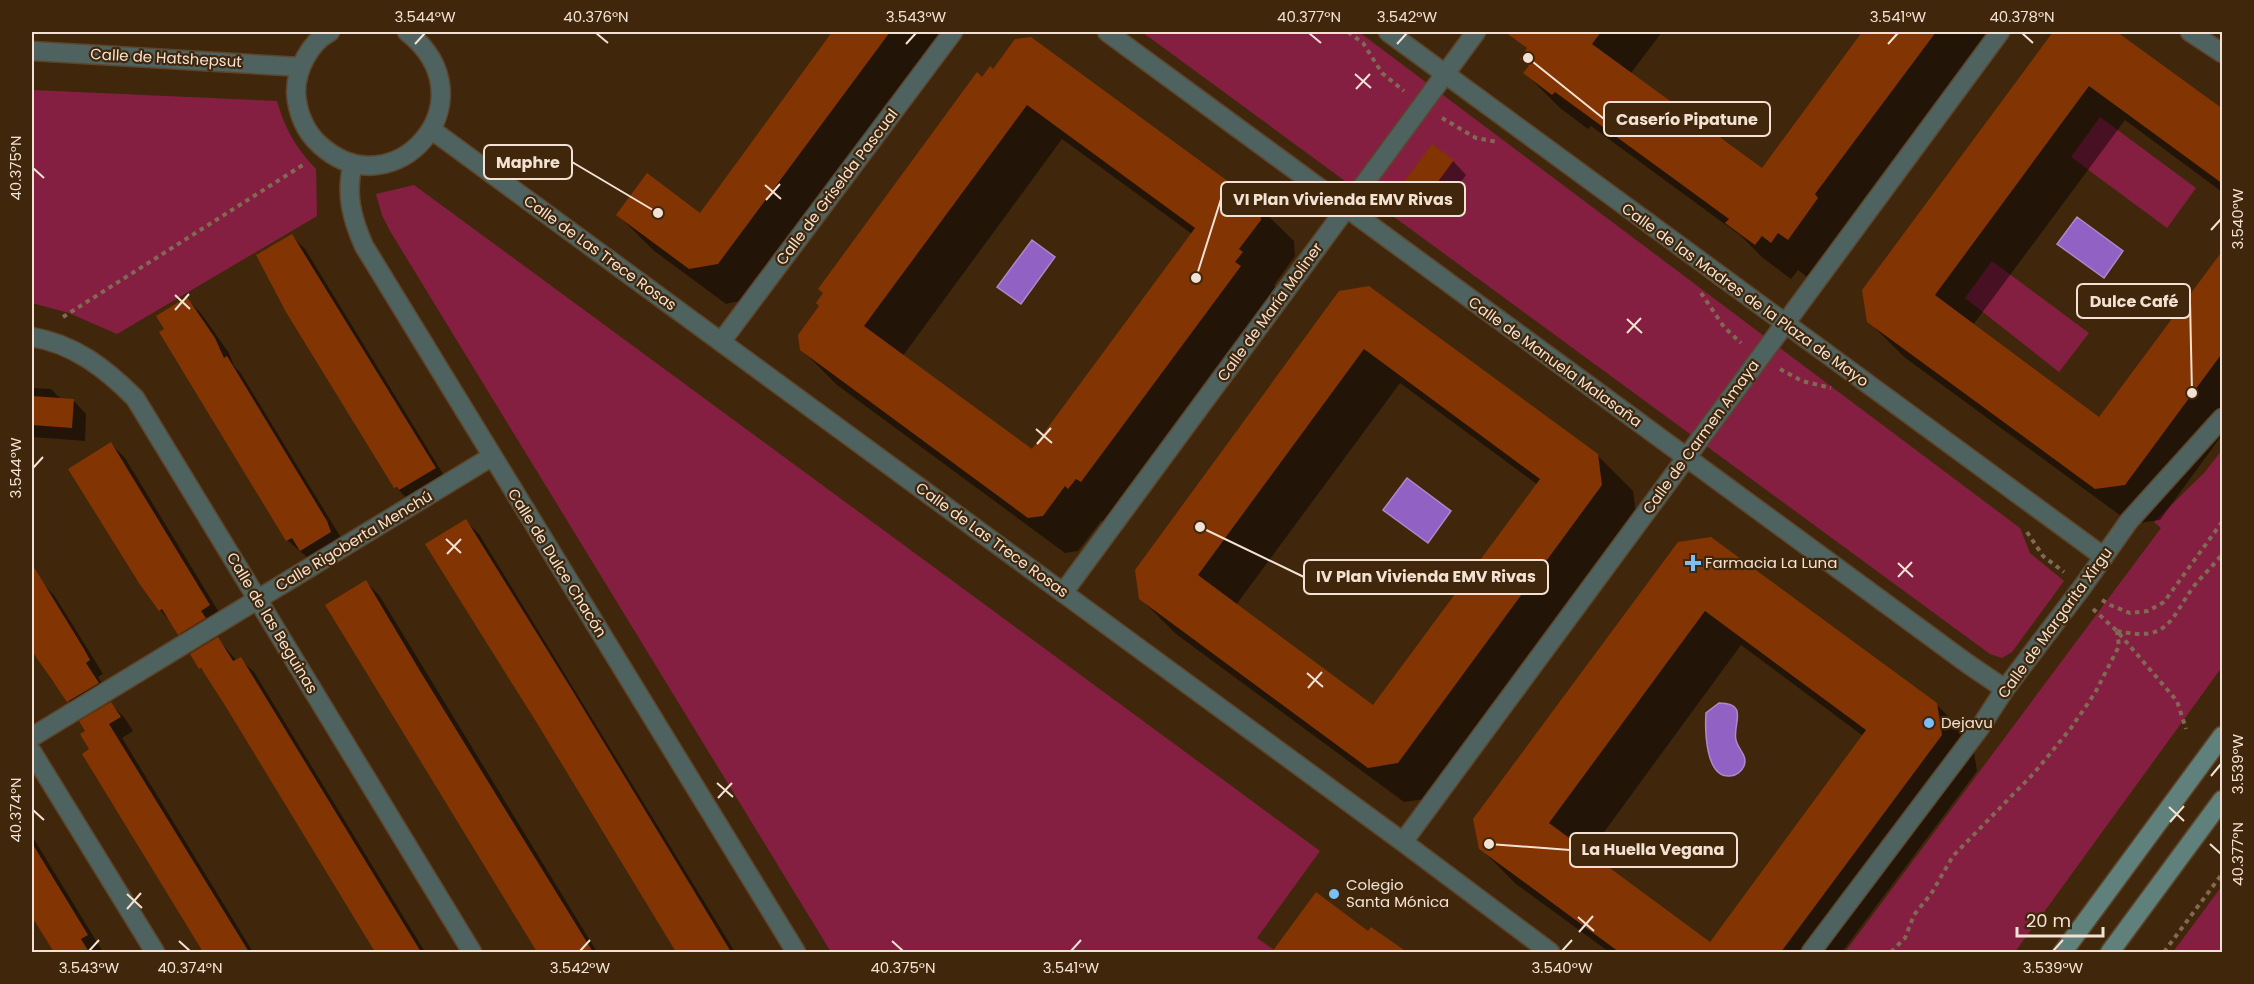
<svg xmlns="http://www.w3.org/2000/svg" width="2254" height="984" viewBox="0 0 2254 984" font-family="Poppins,sans-serif">
  <style>
    .green { fill: #851f42 }
    .water { fill: #9161c3; stroke: #ae88c8; stroke-width: 1.5 }
    .shadow { fill: #0007; fill-rule: evenodd }
    .building { fill: #833403; fill-rule: evenodd }
    .lines { fill: none; stroke-linecap: round; stroke-linejoin: round }
    .street-casing { stroke: #5d452c; stroke-width: 21 }
    .secondary-casing { stroke: #5d452c; stroke-width: 21 }
    .path { stroke: #806a53; stroke-width: 4; stroke-dasharray: 4.5 4.5; stroke-linecap: butt }
    .street { stroke: #4e625f; stroke-width: 18 }
    .secondary { stroke: #5f807b; stroke-width: 18 }
    .ticks { fill: none; stroke: #f3e2d3; stroke-width: 2 }
    .poi-dot { fill: #7abff8; stroke: #40270c; stroke-width: 2 }
    .labels { text-anchor: middle; stroke-width: 4.5; stroke-linejoin: round; paint-order: stroke }
    .street-label { font-size: 15px; fill: #f3e2d3; stroke: #40270c }
    .poi-label { font-size: 15px; fill: #f3e2d3; stroke: #40270c; text-anchor: start }
    .leader { fill: none; stroke: #f3e2d3; stroke-width: 2 }
    .callout-dot { fill: #f3e2d3; stroke: #40270c; stroke-width: 2 }
    .callout { fill: #40270c; stroke: #f3e2d3; stroke-width: 2 }
    .callout-label { font-size: 16px; text-anchor: middle; font-weight: bold; fill: #f3e2d3 }
    .neatline { fill: none; stroke: #f3e2d3; stroke-width: 2 }
    .ticks-label { font-size: 15px; text-anchor: middle; fill: #f3e2d3 }
  </style>
  <rect width="100%" height="100%" fill="#40270c"/>
  <path class="green" d="M1142 32H1359L2020 528 2030 553 2064 581 2012 652 2002 658 1990 654Z
    M32 90 277 101C285 129 296 148 316 169L317 216 117 334 69 313 32 303Z
    M2100 117 2196 188 2167 228 2071 157Z
    M414 185 1320 851 1257 938 1277 952H831L390 231 382 215 376 194Z
    M1992 261 2089 333 2059 372 1965 298Z
    M2222 450V667L2015 952H1845L2161 528 2154 522 2205 472Z
    M2222 886V952H2173Z"/>
  <path class="water" d="M2077 217 2123 251 2104 278 2057 244Z
    M1032 240 1055 257 1021 304 997 287Z
    M1407 478 1451 511 1428 543 1383 510Z
    M1719 703C1750 703 1732 725 1736 740 1738 750 1748 755 1744 766 1742 771 1736 776 1730 776 1705 778 1705 729 1706 713Z"/>
  <path class="shadow" d="M834 32H951L754 298 726 304 653 250 618 215H700Z
    M1527 32H1662L1631 73 1762 171 1864 32H2003L1824 274 1814 267 1807 277 1798 270 1791 279 1763 258 1741 236 1591 126 1588 129 1560 108 1525 73 1530 67 1528 49 1520 41Z
    M2055 32H2115L2222 111V192L2125 120 1973 325 2099 419 2222 252V435L2160 520 2132 524 1904 357 1868 321 1863 291Z
    M983 79 1258 206 1294 241 1295 256 1274 285 1277 288 1104 523 1101 521 1078 551 1065 553 837 385 801 349ZM1062 139 1192 234 1032 452 902 357Z
    M1453 161 1466 175 1436 215 1402 186Z
    M292 236 305 249 448 482 409 501 396 487Z
    M1340 292 1597 455 1633 491 1637 521 1433 798 1404 802 1176 634 1141 599ZM1400 383 1538 485 1373 707 1236 605Z
    M187 299 200 312 229 353 234 366 240 372 340 536 343 546 314 563 287 540 161 333 166 330Z
    M32 388 51 389 61 399 73 400 86 414 85 441 32 437Z
    M111 444 125 458 223 619 193 647 160 610Z
    M466 521 479 534 735 952H677L427 544Z
    M1679 543 1936 704 1972 740 1977 771 1842 952H1609L1516 884 1480 848ZM1741 645 1863 736 1710 944 1588 854Z
    M32 578 36 585 41 582 54 595 97 664 103 674 98 677 111 697 82 715 52 681 32 648Z
    M366 582 379 595 597 952H539L327 605Z
    M218 639 237 661 240 659 254 672 425 952H377L207 675 200 668Z
    M111 704 124 717 133 731 122 738 253 952H205L84 754 91 750Z
    M32 836 103 952H55L32 914Z
    M1369 933 1399 950 1397 952H1283L1278 947Z"/>
  <path class="building" d="M832 32H890L718 264 689 269 616 215 647 173 700 213Z
    M1505 32H1601L1592 44 1762 168 1862 32H1936L1815 194 1818 198 1788 240 1778 233 1771 243 1762 236 1755 245 1725 223 1729 219 1555 92 1552 95 1523 73 1529 66 1520 59 1527 48Z
    M2053 32H2117L2223 109V184L2089 86 1935 295 2099 417 2223 250V352L2125 485 2095 489 1867 322 1862 290Z
    M1031 37 1259 204 1261 220 1239 249 1243 252 1235 262 1241 266 1081 482 1076 479 1068 489 1065 486 1043 516 1028 518 800 350 798 335 819 306 816 303 823 293 818 289 977 72 982 77 990 66 993 69 1015 39ZM1027 105 1195 228 1032 449 864 326Z
    M1432 144 1454 160 1422 203 1400 187Z
    M292 234 436 468 399 490 397 487 394 488 286 312 256 255Z
    M1369 286 1598 454 1602 485 1398 763 1368 768 1139 599 1135 570 1339 291ZM1364 349 1540 479 1373 705 1198 575Z
    M187 297 215 338 224 358 227 356 327 521 331 532 300 551 292 538 286 541 159 332 164 329 156 316Z
    M32 396 74 399 72 428 32 425Z
    M111 442 210 605 201 611 206 618 178 635 162 609 159 611 139 583 68 469Z
    M466 519 569 685 731 952H676L538 725 425 544Z
    M1711 537 1937 703 1942 735 1781 952H1619L1479 849 1473 819 1678 542ZM1705 611 1866 730 1710 942 1549 823Z
    M32 564 84 649 90 660 86 663 99 683 67 702 32 651Z
    M366 580 420 671 593 952H537L393 716 325 605Z
    M218 637 233 661 241 657 421 952H375L226 707 201 668 199 669 190 654Z
    M111 702 121 717 109 724 249 952H203L82 754 89 749 80 734 85 731 79 721Z
    M32 843 88 935 81 939 89 952H54L32 917Z
    M1316 892 1368 931 1371 927 1407 952H1272Z"/>
  <g class="lines">
    <defs>
      <path id="street" d="M330 32C310 42 296 70 296 92 297 112 305 132 320 145 394 212 494 100 407 32
        M1107 32 1968 664 2005 689
        M1388 32 2104 557
        M2190 32 2222 53
        M32 51 301 67
        M432 130 1403 842 1550 952
        M353 164C345 193 352 219 364 246L796 952
        M32 337C74 344 105 368 135 398L472 952
        M721 342 953 32
        M1063 593 1476 32
        M32 737 491 457
        M32 752 155 952
        M1403 842 2000 32
        M1811 952 1979 729 2005 689 2083 586 2129 521 2222 418"/>
      <path id="secondary" d="M2063 952 2222 736
        M2110 952 2222 800"/>
    </defs>
    <use href="#street" class="street-casing"/>
    <use href="#secondary" class="secondary-casing"/>
    <path class="path" d="M1348 32 1363 43 1382 73 1404 91
      M1442 118 1476 138 1498 142
      M1701 293 1724 327 1741 343
      M63 317 306 163
      M1780 369 1802 381 1831 388
      M2027 532 2043 556 2064 572
      M2102 600 2110 605 2130 613 2148 611 2164 602 2222 522
      M2093 609 2117 631 2177 701 2186 729
      M2117 631C2169 642 2169 621 2194 586 2203 575 2214 565 2222 554
      M1891 952 1905 938 1914 915 1931 894 1953 856 2035 772 2071 728 2095 693 2119 646 2117 631
      M2164 952 2222 874"/>
    <use href="#street" class="street"/>
    <use href="#secondary" class="secondary"/>
  </g>
  <path class="ticks" d="M596 33 608 43M1309 33 1321 43M2022 33 2033 43M415 44 425 33M906 44 916 33M1397 44 1407 33M1888 44 1898 33M1355 74 1371 88M1356 89 1370 74M33 168 44 178M765 185 781 199M766 200 780 184M2211 230 2221 219M175 295 190 309M175 310 189 294M1627 319 1642 333M1627 333 1641 318M1036 429 1052 443M1037 444 1051 428M33 468 43 457M446 539 461 553M447 554 461 539M1898 563 1913 577M1898 577 1912 562M1307 673 1323 687M1308 688 1322 672M2211 776 2221 764M717 783 733 797M718 798 732 783M2169 807 2184 821M33 810 44 820M2170 822 2184 806M2210 844 2221 854M127 894 142 908M127 909 141 893M1578 917 1594 931M1579 932 1593 916M179 941 190 951M892 941 903 951M89 951 99 940M580 951 590 940M1071 951 1081 940M1562 951 1572 940M2053 951 2063 940"/>
  <g class="poi-dot">
    <path d="M1690 554h6v6h6v6h-6v6h-6v-6h-6v-6h6z"/>
    <circle cx="1929" cy="723" r="6"/>
    <circle cx="1334" cy="894" r="6"/>
  </g>
  <g class="labels">
    <g class="street-label">
      <text transform="translate(166 58) rotate(3)" y="5">Calle de Hatshepsut</text>
      <text transform="translate(837 187) rotate(-53)" y="5">Calle de Griselda Pascual</text>
      <text transform="translate(600 253) rotate(36)" y="5">Calle de Las Trece Rosas</text>
      <text transform="translate(1745 295) rotate(36)" y="5">Calle de las Madres de la Plaza de Mayo</text>
      <text transform="translate(1270 312) rotate(-54)" y="5">Calle de María Moliner</text>
      <text transform="translate(1555 362) rotate(36)" y="5">Calle de Manuela Malasaña</text>
      <text transform="translate(1701 437) rotate(-54)" y="5">Calle de Carmen Amaya</text>
      <text transform="translate(992 540) rotate(36)" y="5">Calle de Las Trece Rosas</text>
      <text transform="translate(354 541) rotate(-31)" y="5">Calle Rigoberta Menchú</text>
      <text transform="translate(557 563) rotate(58)" y="5">Calle de Dulce Chacón</text>
      <text transform="translate(272 623) rotate(59)" y="5">Calle de las Beguinas</text>
      <text transform="translate(2055 623) rotate(-54)" y="5">Calle de Margarita Xirgu</text>
    </g>
    <g class="poi-label">
      <text x="1705" y="568">Farmacia La Luna</text>
      <text x="1941" y="728">Dejavu</text>
      <text x="1346" y="890">Colegio<tspan x="1346" dy="17">Santa Mónica</tspan></text>
    </g>
  </g>
  <path class="leader" d="M1528 58L1604 119M658 213L572 162M1196 278L1221 199M2192 393L2190 301M1200 527L1304 577M1489 844L1570 850"/>
  <g class="callout-dot">
    <circle cx="1528" cy="58" r="6"/>
    <circle cx="658" cy="213" r="6"/>
    <circle cx="1196" cy="278" r="6"/>
    <circle cx="2192" cy="393" r="6"/>
    <circle cx="1200" cy="527" r="6"/>
    <circle cx="1489" cy="844" r="6"/>
  </g>
  <g class="callout">
    <rect x="1604" y="102" width="166" height="34" rx="6"/>
    <rect x="484" y="145" width="88" height="34" rx="6"/>
    <rect x="1221" y="182" width="244" height="34" rx="6"/>
    <rect x="2077" y="284" width="113" height="34" rx="6"/>
    <rect x="1304" y="560" width="244" height="34" rx="6"/>
    <rect x="1570" y="833" width="167" height="34" rx="6"/>
  </g>
  <g class="callout-label">
    <text x="1687" y="125">Caserío Pipatune</text>
    <text x="528" y="168">Maphre</text>
    <text x="1343" y="205">VI Plan Vivienda EMV Rivas</text>
    <text x="2134" y="307">Dulce Café</text>
    <text x="1426" y="582">IV Plan Vivienda EMV Rivas</text>
    <text x="1653" y="855">La Huella Vegana</text>
  </g>
  <rect width="2254" height="984" fill="none" stroke="#40270c" stroke-width="66"/>
  <path d="M2017 927v9h86v-9" fill="none" stroke="#f3e2d3" stroke-width="3"/>
  <text x="2026" y="927" font-size="18" fill="#f3e2d3" stroke="#40270c" stroke-width="4.5" paint-order="stroke">20 m</text>
  <rect x="33" y="33" width="2188" height="918" class="neatline"/>
  <g class="ticks-label">
    <text x="425" y="22">3.544°W</text>
    <text x="596" y="22">40.376°N</text>
    <text x="916" y="22">3.543°W</text>
    <text x="1309" y="22">40.377°N</text>
    <text x="1407" y="22">3.542°W</text>
    <text x="1898" y="22">3.541°W</text>
    <text x="2022" y="22">40.378°N</text>
    <text transform="translate(16 168) rotate(-90)" y="5">40.375°N</text>
    <text transform="translate(2238 219) rotate(-90)" y="5">3.540°W</text>
    <text transform="translate(16 468) rotate(-90)" y="5">3.544°W</text>
    <text transform="translate(2238 764) rotate(-90)" y="5">3.539°W</text>
    <text transform="translate(16 810) rotate(-90)" y="5">40.374°N</text>
    <text transform="translate(2238 854) rotate(-90)" y="5">40.377°N</text>
    <text x="89" y="973">3.543°W</text>
    <text x="190" y="973">40.374°N</text>
    <text x="580" y="973">3.542°W</text>
    <text x="903" y="973">40.375°N</text>
    <text x="1071" y="973">3.541°W</text>
    <text x="1562" y="973">3.540°W</text>
    <text x="2053" y="973">3.539°W</text>
  </g>
</svg>
